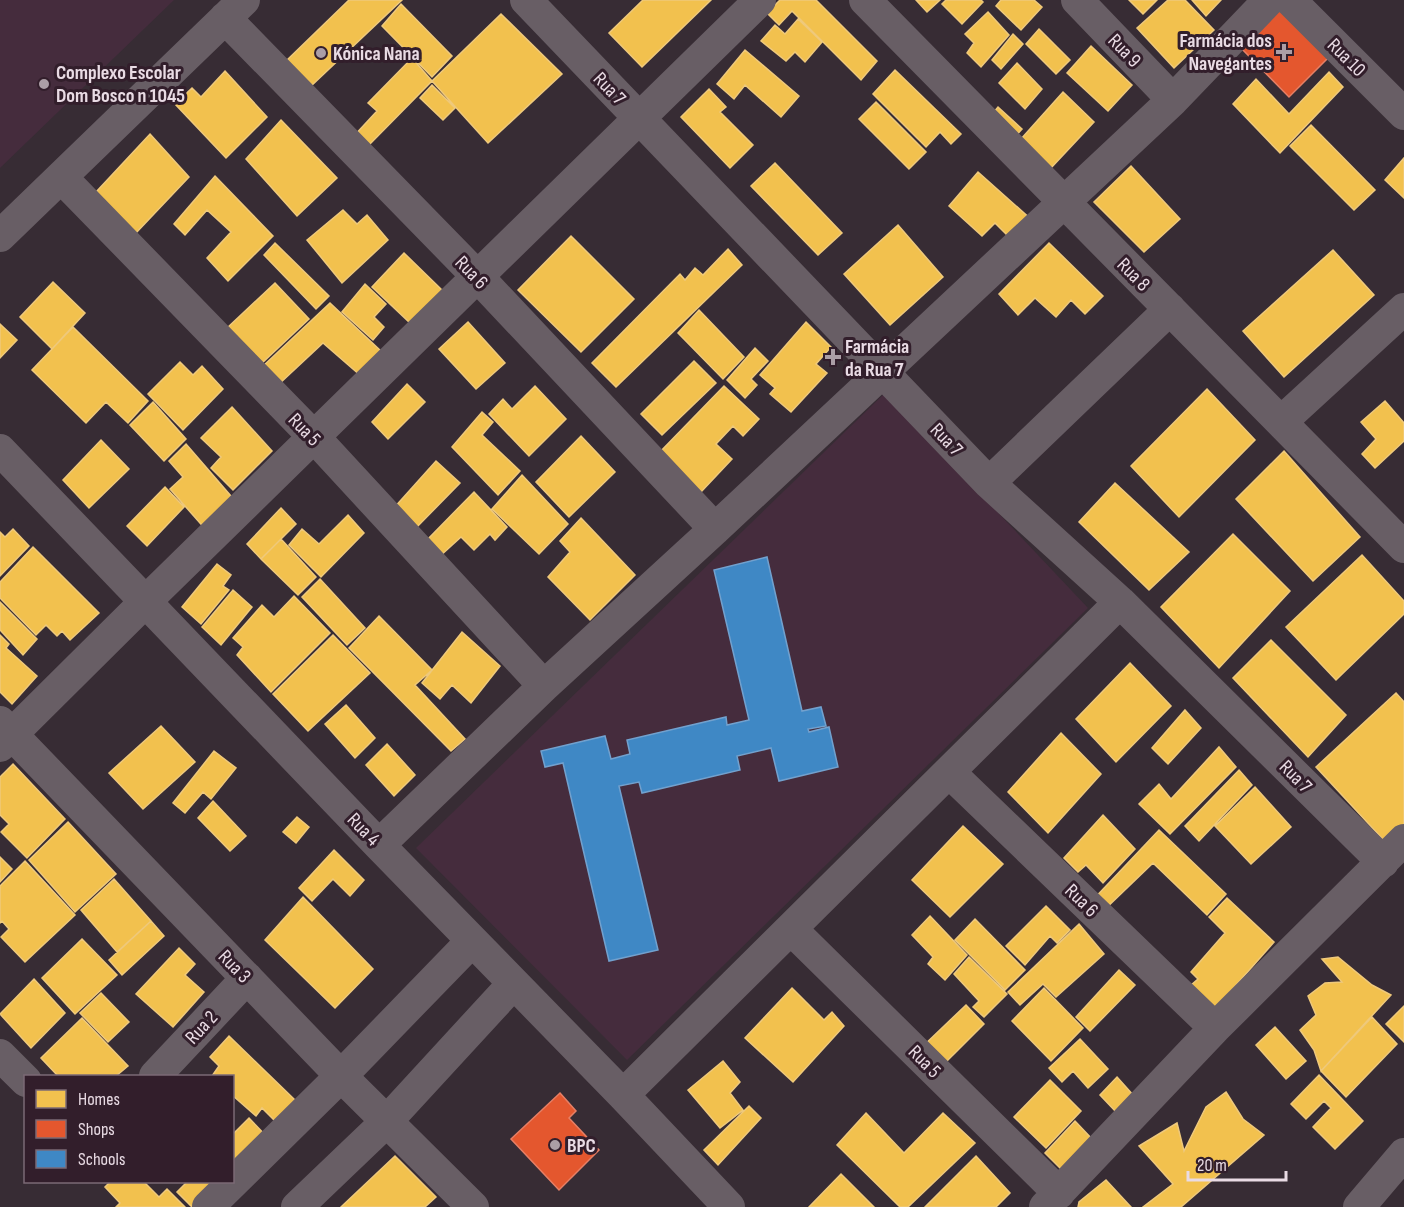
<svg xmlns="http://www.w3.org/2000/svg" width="1404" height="1207" viewBox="0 0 1404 1207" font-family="'Sofia Sans Condensed',sans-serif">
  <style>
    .built { fill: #452c3d }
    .homes { fill: #f2c14e; stroke: #efc97b; stroke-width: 1.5 }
    .shops { fill: #e4572e; stroke: #e67f65; stroke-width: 1.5 }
    .schools { fill: #3f88c5; stroke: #72a1ce; stroke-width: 1.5 }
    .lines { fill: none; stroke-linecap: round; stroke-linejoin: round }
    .minor { stroke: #685e65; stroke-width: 32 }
    .poi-dot { fill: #ab9ea6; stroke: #321e2b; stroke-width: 2 }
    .labels { text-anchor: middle; stroke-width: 6; stroke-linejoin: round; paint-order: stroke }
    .poi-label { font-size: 20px; font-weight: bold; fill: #e9dbe4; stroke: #321e2b; text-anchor: start }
    .street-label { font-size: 20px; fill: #e9dbe4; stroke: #321e2b }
  </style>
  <rect width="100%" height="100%" fill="#372c34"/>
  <path class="built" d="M0 0H174L0 168Z
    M885 393 1088 608 627 1060 416 848Z"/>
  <path class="homes" d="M349 0H402L309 88 285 62Z
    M643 0H711L642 67 609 33Z
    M780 0H816L877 61 861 80 792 11 779 25 767 13Z
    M916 0H940L927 12Z
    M946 0H981L983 2 962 24 942 4Z
    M1001 0H1034L1042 7 1021 30 996 6Z
    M1129 0H1157L1143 14Z
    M1168 0H1185L1214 30 1174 68 1137 28Z
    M1192 0H1221L1206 16Z
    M401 4 452 56 432 77 382 26Z
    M988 12 1009 35 981 67 967 53 974 43 965 34Z
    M501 14 562 74 488 143 432 81Z
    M798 19 822 42 805 62 795 52 786 61 761 41 775 25 785 34Z
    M1039 29 1070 60 1056 74 1026 44Z
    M1013 34 1023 44 1001 69 992 60Z
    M1091 46 1132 85 1108 111 1067 73Z
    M745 50 799 96 781 117 745 85 734 99 717 84Z
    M412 58 432 81 366 148 353 137 377 111 368 103Z
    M1017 63 1042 89 1025 109 999 83Z
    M895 70 961 134 951 144 940 132 926 147 873 94Z
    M225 71 267 117 226 158 175 104 192 88 201 97Z
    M1329 72 1343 87 1280 153 1233 104 1256 79 1289 114Z
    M432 85 455 108 443 120 420 98Z
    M709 89 726 107 720 112 753 145 730 168 681 117Z
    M1063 92 1094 122 1051 168 1021 139Z
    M876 102 926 152 909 169 859 119Z
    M998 107 1022 129 1012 140 989 118Z
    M281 120 337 178 297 216 246 159Z
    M1311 125 1375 190 1354 210 1290 146Z
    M150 134 189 177 136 233 96 192Z
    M1404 158V198L1385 180Z
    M775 163 842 233 818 255 751 186Z
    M1131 166 1180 219 1144 252 1094 202Z
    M978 172 1033 221 1014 242 995 223 982 236 949 206Z
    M215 176 273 236 228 281 207 258 231 232 207 210 185 235 174 224Z
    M343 210 357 224 367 215 388 240 342 283 307 240Z
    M898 225 943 277 890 325 844 274Z
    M571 236 634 299 581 352 518 290Z
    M275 243 329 296 316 309 264 255Z
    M1049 243 1103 296 1085 314 1071 300 1056 317 1035 298 1018 315 999 294Z
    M728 249 742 265 616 387 592 363 680 274 685 280 695 268 703 275Z
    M1333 250 1374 295 1284 377 1243 331Z
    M404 253 443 291 411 324 372 287Z
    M53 282 85 313 52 349 20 317Z
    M275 283 309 319 260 365 226 329Z
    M365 284 386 304 374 317 384 327 373 340 342 312Z
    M330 303 382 352 361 376 323 343 277 386 262 367Z
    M699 310 744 357 723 379 678 333Z
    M468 322 505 363 476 389 439 349Z
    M806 322 831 347 816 364 827 373 791 412 770 394 775 388 760 375Z
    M0 324 17 340 0 358Z
    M73 327 148 401 128 423 106 402 86 423 32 370Z
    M755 348 768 361 751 379 757 385 745 398 727 380Z
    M694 361 716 383 662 435 641 414Z
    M180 362 193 375 202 366 223 389 183 430 148 394Z
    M407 384 425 402 388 439 372 422Z
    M535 386 566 419 529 456 489 414 503 399 512 409Z
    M724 386 759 419 743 436 733 426 716 444 732 459 701 492 659 453Z
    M1207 389 1255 440 1179 517 1131 466Z
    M1385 401 1404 423V441L1375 468 1362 454 1376 439 1361 422Z
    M153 402 186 439 164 461 130 425Z
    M232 407 272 451 233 490 211 468 221 457 201 438Z
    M482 412 493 422 482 435 520 471 498 495 452 447Z
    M581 436 615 472 569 517 536 482Z
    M101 440 129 469 89 508 63 480Z
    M186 444 237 503 207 531 170 489 183 477 169 461Z
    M1284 451 1360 537 1313 581 1236 499Z
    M436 461 460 483 414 530 393 509Z
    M522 475 568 524 539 554 492 509Z
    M1115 483 1189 552 1149 590 1079 522Z
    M165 487 184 507 147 546 127 526Z
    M474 492 507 527 495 540 490 534 474 550 461 537 439 557 425 542Z
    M281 508 296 524 261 559 247 544Z
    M348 515 364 533 321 577 289 545 302 529 319 544Z
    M581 518 635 575 590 620 548 577 570 552 560 541Z
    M13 529 29 546 0 576V532L5 537Z
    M1233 534 1290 591 1219 668 1161 607Z
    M281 539 316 577 298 595 261 559Z
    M33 547 99 613 70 640 62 631 57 636 46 625 36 635 0 598V582Z
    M1362 555 1404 601V614L1336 680 1286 627Z
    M217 564 231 575 223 586 229 590 201 624 182 607Z
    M320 579 365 628 347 645 302 597Z
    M233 590 252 607 221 645 202 627Z
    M294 596 330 633 271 692 237 655 243 647 233 638 262 605 274 617Z
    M0 602 37 639 23 655 0 630Z
    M379 616 432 670 415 685 465 739 451 751 349 648Z
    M462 632 500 666 471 703 452 685 440 699 422 683Z
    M0 635 9 644 6 648 37 676 12 704 0 692Z
    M333 635 370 673 308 731 273 694Z
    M1271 640 1346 715 1308 757 1233 678Z
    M1130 663 1171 706 1116 762 1076 719Z
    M1396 693 1404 702V832L1390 847 1316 767Z
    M346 705 375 738 355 758 325 724Z
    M1185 710 1201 728 1168 764 1152 748Z
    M161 726 195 762 143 809 109 773Z
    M1061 733 1101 774 1048 833 1008 792Z
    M387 744 415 775 394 796 366 765Z
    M1219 747 1236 767 1170 834 1139 804 1159 784 1171 799Z
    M214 751 236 768 211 799 203 792 185 813 173 803Z
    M13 764 65 819 27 858 1 832 9 824 0 815V777Z
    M1239 770 1252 785 1199 841 1185 826Z
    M1255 787 1291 827 1251 864 1215 826Z
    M213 801 246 836 230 851 198 818Z
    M1103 815 1135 849 1103 883 1086 865 1078 872 1064 858Z
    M297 817 309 827 296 843 283 832Z
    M68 822 116 874 75 912 29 860Z
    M963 826 1003 864 950 917 912 880Z
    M1159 830 1226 894 1207 915 1153 863 1101 913 1090 903Z
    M334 850 364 880 350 896 333 879 312 901 299 888Z
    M0 857 12 869 0 882Z
    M25 861 75 915 25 962 1 937 9 929 2 921 0 923V886Z
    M114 879 151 921 117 952 81 910Z
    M303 897 373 969 335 1008 265 940Z
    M1227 898 1274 942 1215 1009 1190 986 1198 979 1191 972 1225 933 1209 917Z
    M1046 906 1070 930 1057 943 1050 936 1025 965 1006 946Z
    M930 916 967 955 945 980 928 964 933 957 912 935Z
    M975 919 1025 970 1005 990 955 940Z
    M151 921 164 936 122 975 109 960Z
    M1079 924 1104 954 1056 997 1043 984 1020 1005 1008 992Z
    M82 939 117 975 75 1014 42 978Z
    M179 948 195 964 185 975 204 992 173 1027 136 994Z
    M969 957 1007 994 984 1017 973 1007 979 1001 954 974Z
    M1338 957 1372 985 1391 995 1321 1071 1314 1050 1300 1030 1316 1015 1308 996 1325 983 1342 982 1322 959Z
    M1119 970 1135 985 1090 1031 1076 1017Z
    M34 979 65 1013 31 1048 0 1014Z
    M792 988 824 1020 832 1012 844 1026 793 1082 745 1038Z
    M1044 988 1083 1028 1051 1061 1012 1021Z
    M101 993 129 1022 108 1042 80 1013Z
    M966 1005 984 1024 939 1069 920 1049Z
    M1404 1006V1042L1386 1024Z
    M1372 1017 1397 1044 1346 1097 1321 1071Z
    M82 1018 128 1066 116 1076H58L41 1058Z
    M1275 1027 1306 1061 1286 1079 1256 1045Z
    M229 1036 295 1100 275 1121 262 1108 256 1116 232 1095V1076H212L219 1066 210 1057Z
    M1080 1039 1108 1069 1088 1088 1073 1071 1062 1082 1049 1068Z
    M723 1061 740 1082 730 1093 743 1110 720 1128 688 1090Z
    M1319 1075 1363 1121 1335 1149 1313 1127 1331 1108 1324 1101 1306 1119 1291 1104Z
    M1117 1077 1134 1096 1117 1113 1100 1095Z
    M1050 1080 1081 1111 1046 1148 1014 1117Z
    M1226 1092 1243 1119 1264 1135 1181 1207H1143L1173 1184 1139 1146 1177 1123 1184 1151 1206 1107Z
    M749 1106 761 1118 718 1165 704 1150Z
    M866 1113 904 1153 943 1113 975 1143 908 1207H900L837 1145Z
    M249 1118 270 1140 232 1178V1135Z
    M1075 1121 1093 1140 1063 1171 1045 1153Z
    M395 1156 436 1197 425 1207H341Z
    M976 1156 1010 1193 996 1207H925Z
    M841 1174 874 1207H809Z
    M1106 1180 1131 1207H1078L1079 1202Z
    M110 1182H144L159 1197 167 1189 185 1207H116L120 1203 105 1187Z
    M187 1182H229L203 1207H192L177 1192Z"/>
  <path class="shops" d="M1278 8 1328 58 1289 97 1240 47Z
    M560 1093 576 1111 569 1118 599 1150 559 1190 511 1139Z"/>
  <path class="schools" d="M767 557 802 711 821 707 826 726 808 729 809 732 829 727 838 767 779 781 771 748 737 756 740 770 642 793 639 782 619 786 658 950 609 961 563 763 545 767 541 751 605 736 611 759 630 754 627 740 726 717 727 725 749 720 714 570Z"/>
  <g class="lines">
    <path class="minor" d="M526 0 989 483 1120 602 1383 862
      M865 0 1404 547
      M1077 0 1173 100
      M1290 0 1404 114
      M225 18 478 277 715 529
      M61 177 314 437 544 686
      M0 236 244 0
      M1281 422 1404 309
      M0 450 379 845 623 1095 729 1207
      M989 483 1170 309
      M0 722 341 1076 473 1207
      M0 746 145 602 760 0
      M949 772 1215 1028
      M379 845 544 686 715 529 1173 100 1269 0
      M791 929 1059 1193
      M0 1055 26 1081
      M155 1076 247 978
      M623 1095 1120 602
      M208 1207 341 1076 472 941
      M297 1207 387 1121 513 984
      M1045 1207 1215 1028 1404 840
      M1359 1207 1404 1154"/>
  </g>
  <g class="poi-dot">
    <path d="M1281 43h6v6h6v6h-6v6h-6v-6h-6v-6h6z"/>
    <circle cx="321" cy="53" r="6"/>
    <circle cx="44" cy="84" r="6"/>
    <path d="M830 348h6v6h6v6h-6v6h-6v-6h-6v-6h6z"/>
    <circle cx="555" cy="1145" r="6"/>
  </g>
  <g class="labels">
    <g class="poi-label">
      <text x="1272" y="47" text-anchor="end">Farmácia dos<tspan x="1272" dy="23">Navegantes</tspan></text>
      <text x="333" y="60">Kónica Nana</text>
      <text x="56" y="79">Complexo Escolar<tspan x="56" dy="23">Dom Bosco n 1045</tspan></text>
      <text x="845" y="353">Farmácia<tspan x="845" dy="23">da Rua 7</tspan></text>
      <text x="567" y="1152">BPC</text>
    </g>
    <g class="street-label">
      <text transform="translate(1125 50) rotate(46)" y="7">Rua 9</text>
      <text transform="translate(1347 57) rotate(45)" y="7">Rua 10</text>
      <text transform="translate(610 88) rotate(46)" y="7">Rua 7</text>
      <text transform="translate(472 272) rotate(46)" y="7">Rua 6</text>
      <text transform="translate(1134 274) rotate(45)" y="7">Rua 8</text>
      <text transform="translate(305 429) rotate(46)" y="7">Rua 5</text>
      <text transform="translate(947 439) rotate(46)" y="7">Rua 7</text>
      <text transform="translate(1296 776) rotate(45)" y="7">Rua 7</text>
      <text transform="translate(364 829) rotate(46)" y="7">Rua 4</text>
      <text transform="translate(1082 900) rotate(44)" y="7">Rua 6</text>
      <text transform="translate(235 966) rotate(46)" y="7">Rua 3</text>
      <text transform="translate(201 1027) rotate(-47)" y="7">Rua 2</text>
      <text transform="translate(925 1061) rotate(45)" y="7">Rua 5</text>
    </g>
  </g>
  <rect x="24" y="1075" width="210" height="108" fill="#321e2b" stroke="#7b6a75" stroke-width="1.5"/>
  <rect x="36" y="1090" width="30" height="18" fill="#f2c14e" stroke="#7b6a75" stroke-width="1.5"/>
  <text x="78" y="1105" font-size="18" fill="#e9dbe4">Homes</text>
  <rect x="36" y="1120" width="30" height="18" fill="#e4572e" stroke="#7b6a75" stroke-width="1.5"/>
  <text x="78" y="1135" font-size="18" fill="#e9dbe4">Shops</text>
  <rect x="36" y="1150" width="30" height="18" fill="#3f88c5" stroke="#7b6a75" stroke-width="1.5"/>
  <text x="78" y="1165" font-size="18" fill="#e9dbe4">Schools</text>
  <path d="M1188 1171v9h98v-9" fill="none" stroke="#e9dbe4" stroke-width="3"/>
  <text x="1197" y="1171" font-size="18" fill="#e9dbe4" stroke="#321e2b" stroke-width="4.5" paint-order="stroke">20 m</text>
</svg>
